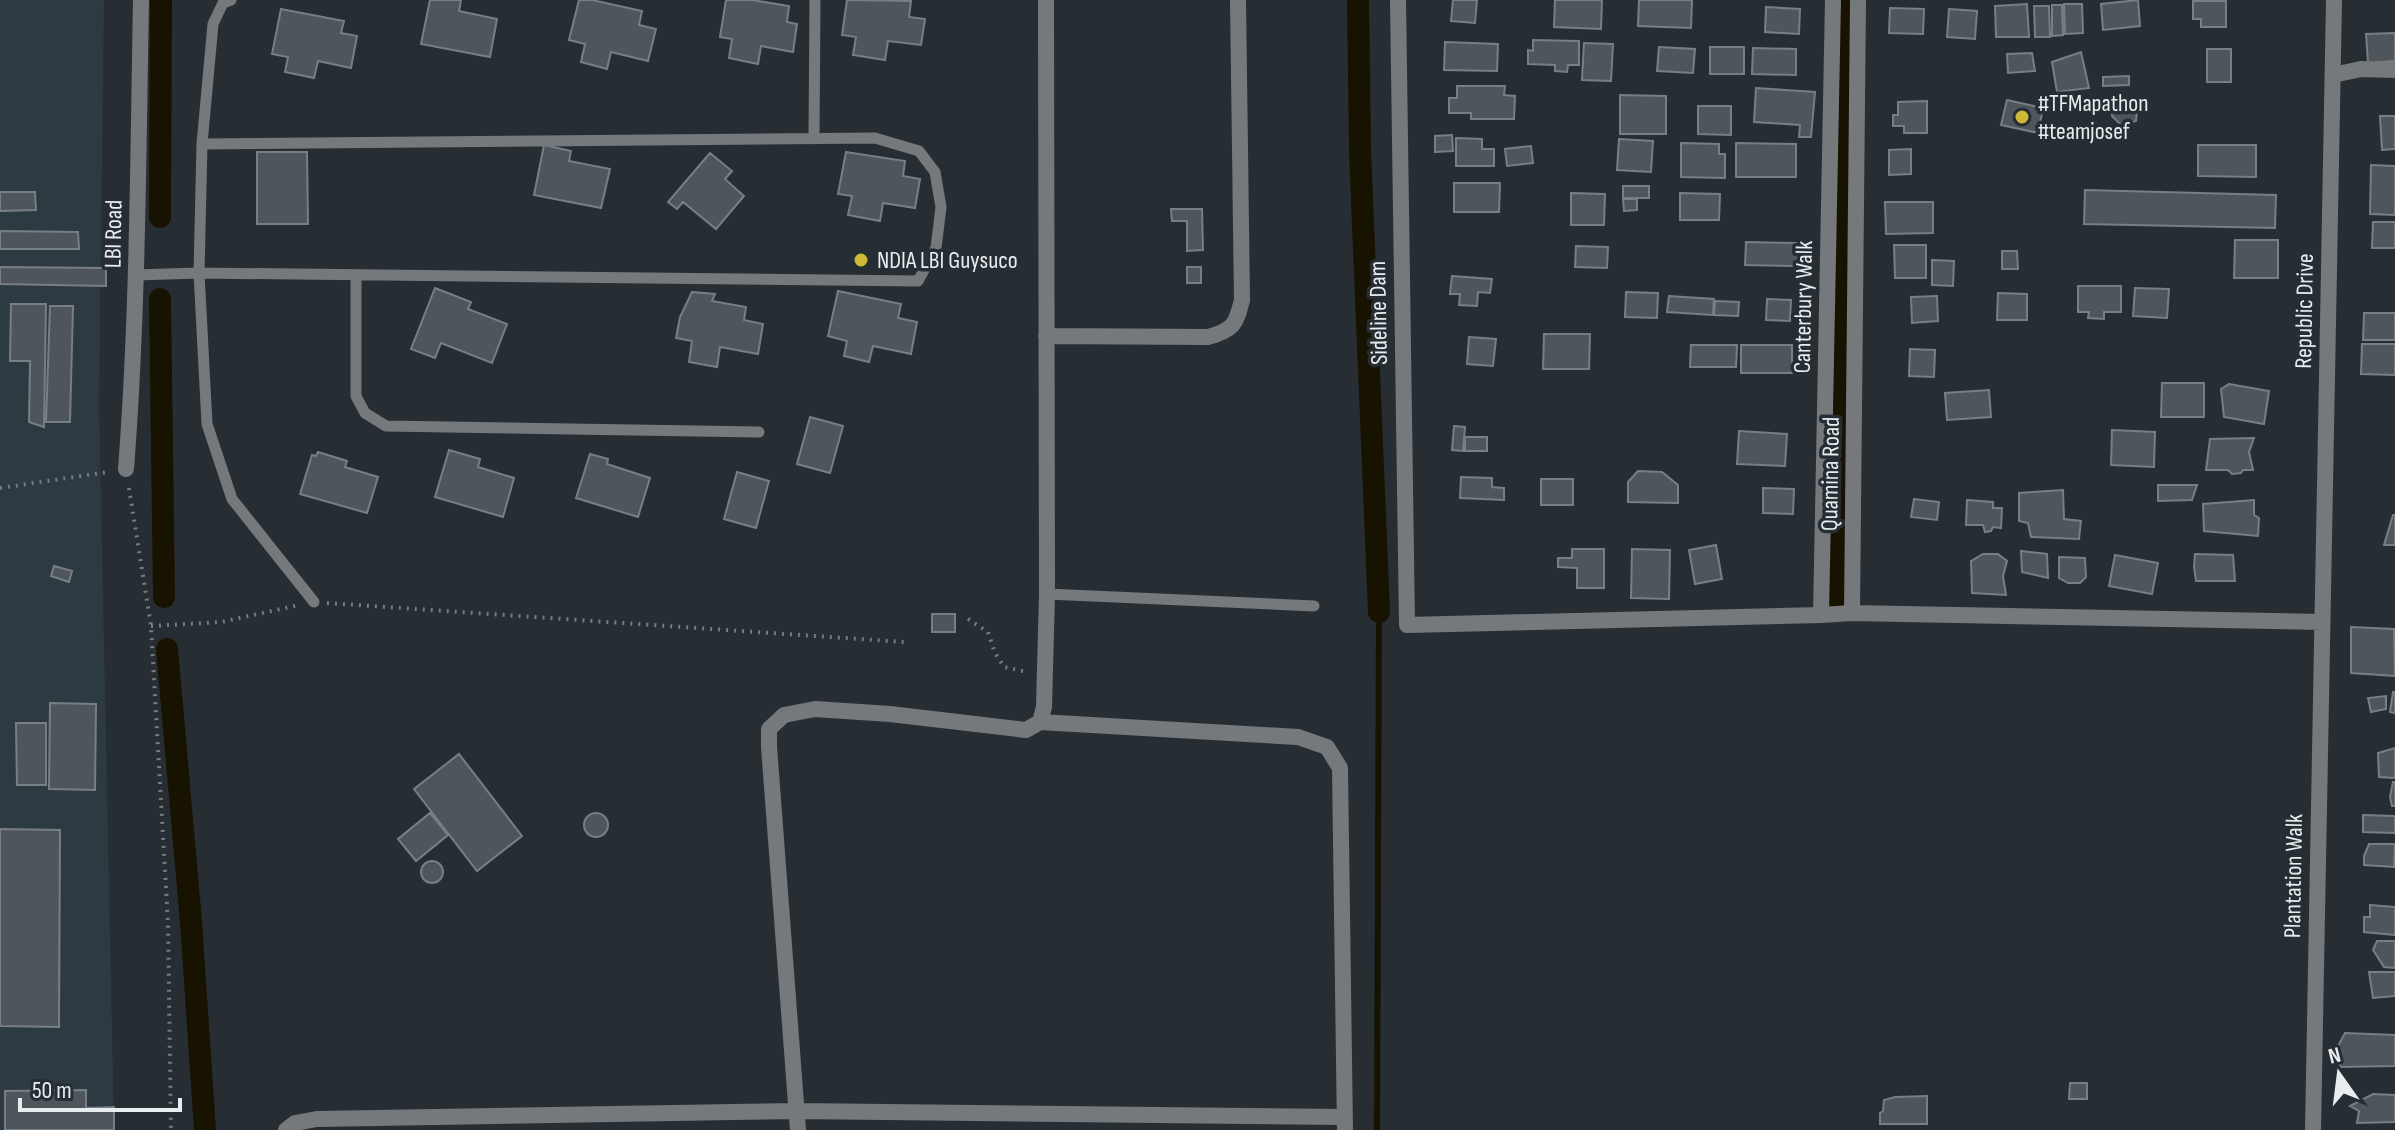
<svg xmlns="http://www.w3.org/2000/svg" width="2395" height="1130" viewBox="0 0 2395 1130" font-family="'Sofia Sans Condensed',sans-serif">
  <style>
    .built { fill: #2d3a42 }
    .lines { fill: none; stroke-linecap: round; stroke-linejoin: round }
    .stream { stroke: #181200; stroke-width: 6 }
    .canal { stroke: #181200; stroke-width: 22 }
    .building { fill: #4e565b; stroke: #777f84; stroke-width: 2 }
    .path { stroke: #767c80; stroke-width: 4; stroke-dasharray: 2 6; stroke-linecap: butt }
    .lane { stroke: #76797c; stroke-width: 11 }
    .street { stroke: #76797c; stroke-width: 16 }
    .poi-dot { fill: #ceb837; stroke: #272e33; stroke-width: 3 }
    .labels { text-anchor: middle; stroke-width: 7; stroke-linejoin: round; paint-order: stroke }
    .poi-label { font-size: 24px; fill: #e8edf0; stroke: #272e33; text-anchor: start }
    .street-label { font-size: 24px; fill: #e8edf0; stroke: #272e33 }
  </style>
  <rect width="100%" height="100%" fill="#272e33"/>
  <path class="built" d="M0 0H104L99 404 114 1130H0Z"/>
  <g class="lines">
    <path class="stream" d="M1377 1130 1379 612"/>
    <path class="canal" d="M1358 0 1360 151 1379 612
      M160 217 161 0
      M160 299 164 597
      M1835 610 1841 0
      M167 649 191 922 205 1130"/>
  </g>
  <path class="building" d="M430 0H461L459 11 497 19 490 57 421 44Z
    M579 0H592L642 11 639 25 656 29 648 61 611 52 607 69 581 62 585 44 569 40Z
    M726 0H752L789 6 787 22 797 24 793 52 761 46 758 64 729 58 732 39 720 37Z
    M847 0 911 1 909 17 925 19 921 45 888 41 885 60 853 55 856 37 842 35Z
    M1453 0H1477L1475 23 1451 21Z
    M1555 0H1602L1601 29 1554 27Z
    M1639 0H1692L1691 28 1638 26Z
    M2138 0 2140 26 2103 30 2101 4Z
    M2193 1H2226V27H2201V19H2193Z
    M2027 4 2029 37H1996L1995 6Z
    M2064 4H2082L2083 33 2065 34Z
    M2052 5H2062L2063 35 2052 36Z
    M2034 6H2049L2050 37H2035Z
    M1766 7 1800 9 1799 34 1765 32Z
    M1890 8 1924 9 1923 34 1889 33Z
    M281 9 344 21 341 33 357 36 351 68 318 61 314 78 285 72 288 57 272 54Z
    M1949 9 1977 11 1975 39 1947 37Z
    M2395 33V61L2368 63 2366 34Z
    M1533 40 1579 41V65H1568L1567 72 1555 71V65L1528 64V50L1533 51Z
    M1445 42 1498 44 1497 71 1444 70Z
    M1584 43 1613 44 1611 81 1582 80Z
    M1659 47 1695 49 1693 73 1657 71Z
    M1710 47H1744V74H1710Z
    M1753 48 1796 49V75L1752 74Z
    M2207 49H2231V82H2207Z
    M2081 52 2089 88 2057 92 2052 62Z
    M2032 53 2035 71 2008 73 2007 54Z
    M2129 76V85L2103 86V77Z
    M1457 86H1505L1504 95 1515 96 1514 119H1471V113H1449V98H1457Z
    M1756 88 1815 92 1811 137H1799L1800 125 1754 122Z
    M1620 95 1666 96V134H1620Z
    M2007 100 2043 108 2038 133 2001 125Z
    M2138 100 2136 121 2121 125 2112 116 2113 104Z
    M1927 101V133H1904V126H1893V115H1898V102Z
    M1698 106H1731V135L1698 134Z
    M2380 116H2395V149L2382 150Z
    M1452 135 1453 151 1435 152V136Z
    M1456 138 1482 139V149H1494V166H1456Z
    M1619 139 1653 141 1651 172 1617 170Z
    M1681 143 1719 144V154H1725V178L1681 177Z
    M1736 143 1796 144V177H1736Z
    M544 145 571 151 569 161 610 169 601 208 534 195Z
    M2198 145H2256V177L2198 176Z
    M1531 146 1533 163 1507 166 1505 149Z
    M1911 149V174L1889 175V150Z
    M257 152H307L308 224H257Z
    M846 152 905 161 903 176 920 179 915 208 883 203 880 221 848 215 852 196 838 194Z
    M710 153 732 171 725 179 744 196 716 229 683 202 677 209 668 202Z
    M2371 165 2395 166V215L2370 214Z
    M1454 183H1500L1499 212H1454Z
    M1623 186H1649V198H1623Z
    M2085 190 2276 195 2275 228 2084 224Z
    M0 192H35L36 210 0 211Z
    M1571 193 1605 194 1604 225H1571Z
    M1680 193 1720 194 1719 220H1680Z
    M1623 199H1637V210L1624 211Z
    M1885 202H1933V233L1886 234Z
    M1171 209H1202L1203 250 1187 251V221H1172Z
    M2373 222H2395V248H2372Z
    M0 231 78 232 79 249H0Z
    M2235 240H2278V278H2234Z
    M1746 242 1797 243V266L1745 265Z
    M1894 245H1926V278H1895Z
    M1576 246 1608 247 1607 268 1575 267Z
    M2002 251H2017L2018 269H2002Z
    M1932 260 1954 261 1953 286 1932 285Z
    M0 267 106 268V286L0 284Z
    M1187 267H1201V283H1187Z
    M1452 276 1492 279 1490 293 1478 292 1477 306 1459 305 1460 294H1450Z
    M2078 286H2121V312H2104V319L2088 318 2089 312H2078Z
    M435 288 471 302 468 309 507 324 492 363 441 343 435 358 411 349Z
    M2135 288 2169 289 2167 318 2133 316Z
    M838 291 901 304 898 318 917 322 911 354 873 346 869 362 844 356 847 341 828 336Z
    M692 292 715 294 712 301 746 307 744 320 763 324 758 354 720 347 717 367 689 362 692 341 676 338 680 317Z
    M1626 292 1658 293 1657 318 1625 317Z
    M1998 293 2027 294V320H1997Z
    M1669 296 1714 299 1713 315 1667 312Z
    M1937 296 1938 321 1912 323 1911 297Z
    M1767 299 1791 300 1790 321 1766 320Z
    M1715 301 1739 302 1738 316 1714 315Z
    M11 304H46L44 427 29 422 30 361H10Z
    M50 306H73L70 422H46Z
    M2364 313H2395V340H2363Z
    M1544 334H1590L1589 369H1543Z
    M1469 337 1496 339 1493 366 1467 364Z
    M2362 344H2395V375L2361 374Z
    M1691 345H1737L1736 367H1690Z
    M1741 345H1792V373H1741Z
    M1910 349 1935 350 1934 377 1909 376Z
    M2162 383H2204V417H2161Z
    M2229 384 2269 391 2264 424 2224 417 2221 389Z
    M1989 390 1991 417 1947 420 1945 393Z
    M810 417 843 426 830 473 797 464Z
    M1454 426 1465 427 1463 451 1452 450Z
    M2112 430 2155 432 2154 467 2111 465Z
    M1739 431 1787 434 1785 466 1737 464Z
    M1465 437H1487V451H1465Z
    M2254 438 2249 452 2253 470H2243L2241 473 2232 474 2228 470H2206L2210 439Z
    M449 450 480 459 478 467 514 478 503 517 435 497Z
    M318 452 347 461 345 467 378 477 367 513 300 494 312 455 316 456Z
    M590 454 608 459 607 464 650 478 638 517 576 498Z
    M1638 471 1662 472 1678 485V503L1628 502V482Z
    M737 472 769 481 756 528 724 519Z
    M1461 477 1492 478V487L1504 488V500L1460 498Z
    M1541 479H1573V505H1541Z
    M2158 485H2197L2192 500 2158 501Z
    M1763 488 1794 489 1793 514 1763 513Z
    M2063 490 2064 519 2081 521 2079 539 2031 537 2028 523 2019 521V493Z
    M1914 499 1939 502 1937 520 1911 517Z
    M1967 500 1993 502V508H2002L2001 528 1993 527 1991 531 1985 532 1983 525H1966Z
    M2254 500V515L2259 518 2258 536 2204 531 2203 504Z
    M2393 515H2395V545H2384Z
    M1716 545 1722 579 1695 584 1689 550Z
    M1572 549H1604V588H1577V568L1558 567V558H1572Z
    M1632 549 1670 550 1669 599 1631 598Z
    M2021 551 2047 554 2048 578 2022 572Z
    M1983 554H1998L2007 561 2003 576 2006 595 1972 593 1971 561Z
    M2195 554 2233 555 2235 581H2196L2194 567Z
    M2115 555 2158 563 2152 594 2109 586Z
    M2059 557 2085 558 2086 577 2080 583H2068L2059 578Z
    M54 566 72 571 69 582 51 576Z
    M932 614H955V632H932Z
    M2351 627 2394 629 2395 676 2351 673Z
    M2393 692H2395V713L2390 712Z
    M2386 696V709L2371 712 2368 698Z
    M50 703 96 704 95 790 49 789Z
    M16 723H46V785H17Z
    M2395 748V778L2379 777 2378 753Z
    M459 754 522 836 477 871 414 789Z
    M2393 782H2395V806H2392L2390 797Z
    M584 825a12 12 0 1 1 24 0a12 12 0 1 1-24 0Z
    M430 813 448 835 416 861 398 839Z
    M2363 815 2395 816V833L2363 832Z
    M0 829 60 830 59 1027 0 1026Z
    M2369 844H2395L2394 867 2364 865V856Z
    M421 872a11 11 0 1 1 22 0a11 11 0 1 1-22 0Z
    M2370 905 2395 907V935L2364 932V917H2370Z
    M2377 941H2395V968L2384 967 2373 950Z
    M2369 972H2395V996L2373 998Z
    M2345 1033 2395 1035V1066L2340 1067 2338 1046Z
    M2070 1083H2087V1099H2069Z
    M86 1090V1108L114 1107V1130H5V1091Z
    M2373 1094 2395 1095V1122L2357 1123 2359 1111 2350 1106Z
    M1927 1096V1124H1880V1113L1883 1111 1884 1100 1895 1097Z"/>
  <g class="lines">
    <path class="path" d="M0 488 108 472
      M129 488 151 626 168 923 171 1130
      M327 603 904 642
      M968 619 988 632 995 653 1004 667 1027 672
      M151 626 221 622 299 605"/>
    <path class="lane" d="M231 0 223 3 213 24 202 144 199 273 207 424 232 499 314 602
      M814 139 815 0
      M136 275 199 273 918 281 936 248 941 207 935 172 919 151 875 138 202 144
      M356 275V396L365 413 386 426 759 432
      M1047 594 1314 606"/>
    <path class="street" d="M1398 0 1407 625 1821 615 1852 613 2322 622
      M2333 75 2361 69 2395 70
      M1046 336 1208 337C1234 330 1236 324 1242 300L1238 0
      M126 469C138 313 138 156 141 0
      M1852 613 1858 0
      M1821 615 1833 0
      M1040 722 1298 737 1327 747 1340 768 1345 1130
      M286 1130 295 1123 317 1119 797 1111 1345 1117
      M798 1130 769 747V729L784 715 815 709 890 714 1026 730 1040 722 1044 707 1047 594 1046 0
      M2313 1130 2334 0"/>
  </g>
  <g class="poi-dot">
    <circle cx="2022" cy="117" r="8"/>
    <circle cx="861" cy="260" r="8"/>
  </g>
  <g class="labels">
    <g class="poi-label">
      <text x="2038" y="111">#TFMapathon<tspan x="2038" dy="28">#teamjosef</tspan></text>
      <text x="877" y="268">NDIA LBI Guysuco</text>
    </g>
    <g class="street-label">
      <text transform="translate(113 234) rotate(-89)" y="8">LBI Road</text>
      <text transform="translate(1803 307) rotate(-89)" y="8">Canterbury Walk</text>
      <text transform="translate(2304 311) rotate(-89)" y="8">Republic Drive</text>
      <text transform="translate(1378 313) rotate(-91)" y="8">Sideline Dam</text>
      <text transform="translate(1830 474) rotate(-89)" y="8">Quamina Road</text>
      <text transform="translate(2293 876) rotate(-89)" y="8">Plantation Walk</text>
    </g>
  </g>
  <g transform="translate(2339 1074) rotate(346)" stroke="#272e33" stroke-width="6" paint-order="stroke">
  <path d="M0-6L14 30L0 20L-14 30Z" fill="#e8edf0"/>
  <text y="-12" font-size="22" font-weight="bold" text-anchor="middle" fill="#e8edf0">N</text>
  </g>
  <path d="M20 1098v12h160v-12" fill="none" stroke="#e8edf0" stroke-width="4"/>
  <text x="32" y="1098" font-size="24" fill="#e8edf0" stroke="#272e33" stroke-width="6" paint-order="stroke">50 m</text>
</svg>
